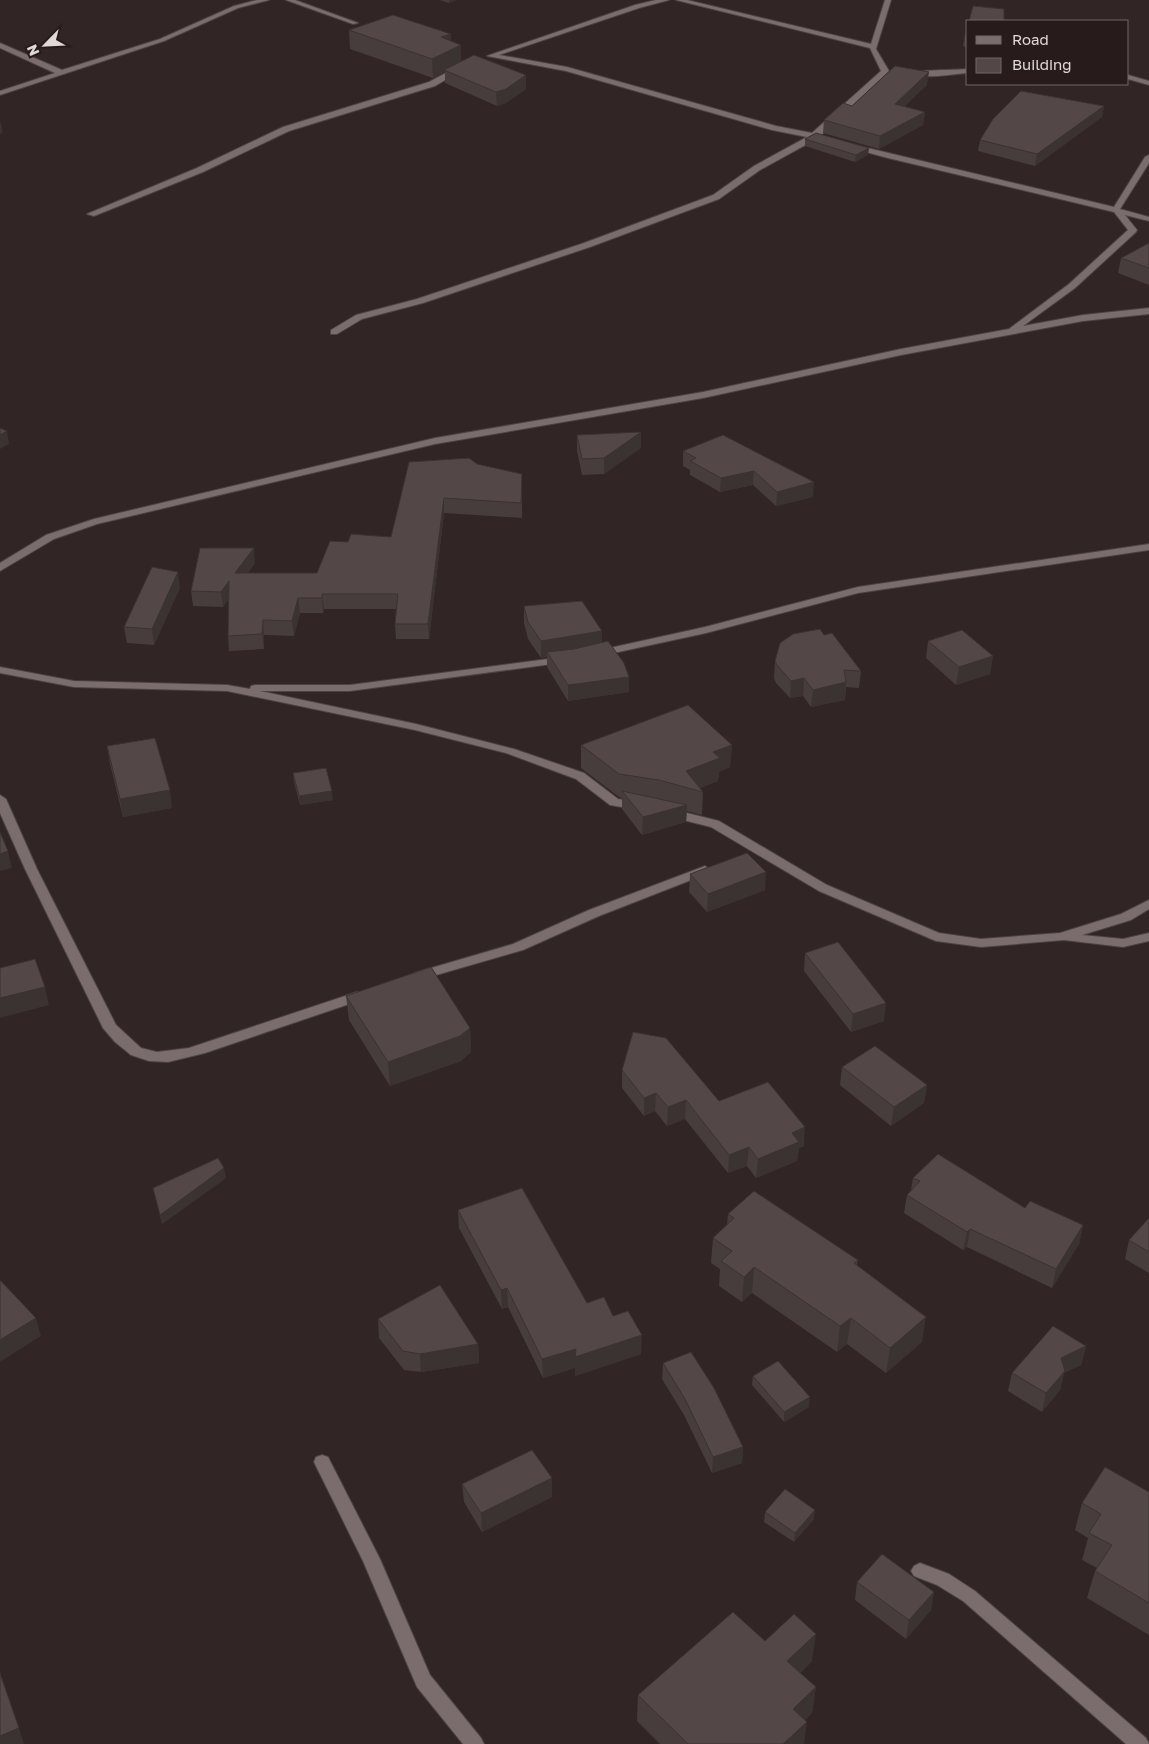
<svg xmlns="http://www.w3.org/2000/svg" width="1149" height="1744" viewBox="0 0 1149 1744" font-family="'Golos Text',sans-serif">
  <style>
    .lines { fill: none; stroke-linecap: round; stroke-linejoin: round }
    .minor-casing { stroke: #4c4343; stroke-width: 2 }
    .minor { fill: #7b6d6d; fill-rule: evenodd }
    .wall { fill: #483d3d }
    .shaded-wall { fill: #3b3232 }
    .building { fill: #544747; stroke: #3b3232 }
  </style>
  <rect width="100%" height="100%" fill="#312525"/>
  <g class="lines">
    <defs>
      <path id="minor" d="M257 0H269L238 8 164 41 0 95V91L55 73 0 48V43L62 70 160 39 234 6Z
        M286 0H295L358 23 353 24Z
        M656 0H669L639 8 499 55 567 67 776 126 812 133 881 71 870 48 676 0H687L871 44 885 0H891L876 49 889 71 818 138 760 170 719 199 590 247 423 303 362 319 337 334H331V330L356 315 417 299 584 243 713 195 754 166 807 137 772 130 566 71 487 56 635 5Z
        M457 67 464 69 435 86 289 131 203 172 94 216 87 214 197 168 283 127 429 82Z
        M968 69V73C953 74 921 80 909 73 914 70 958 70 968 69Z
        M1128 75 1149 81V85L1128 79Z
        M851 144 1114 207 1145 157 1149 155V163L1120 209 1149 217V221L1125 215 1137 230 1136 232 1075 288 1023 326 1083 315 1149 308V314L1083 321 901 355 703 398 435 444 97 524 54 539 0 571V563L46 535 94 519 435 438 703 392 901 349 1009 329 1069 284 1128 230 1114 212 888 158 851 148Z
        M1149 544V550L858 593 706 633 600 656 594 653 596 651 705 627 858 587Z
        M563 657 567 658 569 660 567 662 350 691H260L416 724 514 749 584 773 618 799 643 803 645 806 643 809 639 810 610 805 576 779 506 753 415 730 227 691 74 687 0 673V667L74 681 227 685 250 689 251 686 255 685H350Z
        M0 795 6 799 37 869 116 1025 141 1048 157 1052 189 1048 357 992H367L369 995 367 998 205 1053 168 1062 149 1061 131 1055 115 1042 103 1028 25 869 0 813Z
        M671 809 719 821 827 885 939 933 981 939 1060 933 1121 914 1149 900V909L1131 920 1082 935 1123 939 1149 933V941L1123 947 1064 940 981 947 936 941 819 891 711 827 667 816 665 813 667 810Z
        M705 866 711 870 709 873 599 916 523 950 419 980 412 976 414 973 513 944 589 910Z
        M322 1455 328 1457 380 1559 430 1675 481 1738 484 1744H463L417 1687 363 1561 314 1462 316 1457Z
        M920 1563 949 1574 975 1591 1146 1738 1149 1744H1126L963 1601 937 1585 914 1576 911 1571 914 1566Z"/>
    </defs>
    <use href="#minor" class="minor-casing"/>
    <use href="#minor" class="minor"/>
  </g>
  <path class="wall" d="M440 0H457L449 3Z
    M968 25V48L963 46 964 40Z
    M349 30 451 34V41L461 45V61L526 89 506 103 497 106 445 83V72L433 78 350 49Z
    M927 85 904 106 925 112 923 125 879 149 823 133 824 120Z
    M1104 106 1102 117 1035 166 978 151 980 140Z
    M805 139 868 155 855 162 805 146Z
    M1149 243V285L1118 273 1121 258Z
    M641 432V448L604 474 582 475 577 451V435Z
    M723 435 813 497 776 506 753 485 720 492 690 475V470L683 466V451Z
    M477 464 522 488V518L444 513 429 639H396L395 624 396 609H324L323 613H300L294 636 264 635V649L229 651 228 636V599L223 607 193 606 191 591 255 563 248 573H317L348 542 391 537Z
    M180 588 154 645 127 643 124 627Z
    M524 606 602 631V643L629 677V692L568 701 547 667V657L541 658 528 639 524 623Z
    M824 635 861 671 859 688 846 687 845 700 811 707 803 696 790 698 776 683 774 678 775 661Z
    M928 641 993 656 990 674 956 685 926 658Z
    M581 745H732L730 767 719 772 718 781 700 788 703 792 702 815 687 811 686 822 642 835 622 809V798L619 797 581 768Z
    M107 746 172 808 123 817 110 764Z
    M293 773 333 800 300 805 294 782Z
    M690 874 765 890 707 912 689 892Z
    M805 953 884 1021 851 1032 804 971Z
    M346 996 470 1028 471 1052 461 1061 390 1086 349 1020Z
    M842 1067 927 1085 924 1103 891 1126 840 1085Z
    M622 1070 719 1101 804 1146 799 1148 797 1161 756 1178 747 1166 728 1173 685 1119 667 1126 655 1111 644 1116 622 1088Z
    M226 1178 162 1224 153 1188Z
    M913 1178 1025 1208 1083 1225 1079 1244 1052 1288 967 1247 963 1250 904 1213 907 1195 911 1190Z
    M458 1210 587 1303 613 1316 641 1354 575 1376V1368L543 1378 508 1307 502 1309 459 1228Z
    M728 1214 858 1260 857 1265 922 1342 886 1373 847 1344 837 1352 752 1293 742 1302 719 1286 720 1269 711 1263 713 1238 727 1225Z
    M1149 1218V1273L1125 1259 1129 1240Z
    M378 1319 478 1344 479 1363 421 1372 404 1370 379 1338Z
    M1086 1346 1081 1365 1064 1373 1060 1390 1042 1412 1008 1391 1012 1373Z
    M663 1363 743 1447 742 1463 712 1473 684 1415 662 1379Z
    M753 1376 809 1407 784 1422 752 1385Z
    M462 1484 552 1497 482 1532 464 1502Z
    M1149 1492V1635L1087 1598 1095 1571 1097 1568 1082 1560 1088 1538 1075 1530 1082 1503Z
    M765 1512 814 1519 794 1542 764 1522Z
    M857 1582 934 1592 931 1610 906 1639 855 1600Z
    M765 1641 812 1661 800 1673 816 1687 812 1713 805 1720 804 1744H660L637 1721 638 1695Z"/>
  <path class="shaded-wall" d="M449 0H457L449 3Z
    M451 34V49L461 45V64L444 70 445 72 433 78 432 59 441 37Z
    M929 72 927 85 894 117 895 104Z
    M526 75V89L506 103 497 106 496 92Z
    M1104 106 1102 117 1035 166 1037 154Z
    M925 112 923 125 879 149 880 136Z
    M0 123H1L3 133 0 134Z
    M869 148 868 155 855 162 856 155Z
    M7 431 9 444 0 449V435Z
    M641 432V448L604 474V458Z
    M754 471 753 485 720 492 721 478Z
    M814 482 813 497 776 506 777 492Z
    M444 498V513L429 639 428 624Z
    M254 548 255 563 237 588 235 573Z
    M178 572 180 588 154 645 152 629Z
    M229 581 231 596 223 607 221 592Z
    M322 594 324 609 323 613 322 598Z
    M298 598 300 613 294 636 292 621Z
    M263 620 264 635V649L262 634Z
    M602 631V648L547 652V657L541 658V641Z
    M993 656 990 674 956 685 959 667Z
    M629 677V692L568 701V685Z
    M804 678 803 696 790 698 791 681Z
    M846 682 845 700 811 707 813 690Z
    M732 745 730 767 719 772 718 781 696 790 686 771 713 752Z
    M170 790 172 808 123 817 120 799Z
    M332 791 333 800 300 805 299 796Z
    M687 805 686 822 642 835 643 817Z
    M8 851 12 868 0 871V854Z
    M766 872 765 890 707 912 708 894Z
    M45 987 49 1005 0 1018V998Z
    M886 1003 884 1021 851 1032 853 1014Z
    M470 1028 471 1052 461 1061 390 1086 388 1062Z
    M927 1085 924 1103 891 1126 894 1107Z
    M656 1093 655 1111 644 1116V1098Z
    M686 1100 685 1119 667 1126 668 1107Z
    M805 1127 804 1146 799 1148 797 1161 756 1178 758 1159 792 1133Z
    M749 1147 747 1166 728 1173 729 1155Z
    M224 1168 226 1178 162 1224 160 1215Z
    M1083 1225 1079 1244 1052 1288 1056 1269Z
    M970 1229 967 1247 963 1250 967 1232Z
    M754 1267 752 1293 742 1302 744 1277Z
    M507 1288 508 1307 502 1309 501 1290Z
    M926 1317 922 1342 886 1373 890 1348Z
    M36 1318 41 1336 0 1362V1340Z
    M851 1318 847 1344 837 1352 840 1326Z
    M642 1335 641 1354 575 1376V1368L543 1378 542 1359 576 1349Z
    M478 1344 479 1363 421 1372 420 1354Z
    M1086 1346 1081 1365 1064 1373 1060 1390 1042 1412 1046 1393 1061 1358Z
    M810 1397 809 1407 784 1422V1412Z
    M743 1447 742 1463 712 1473 713 1457Z
    M552 1478V1497L482 1532 481 1513Z
    M815 1510 814 1519 794 1542 795 1533Z
    M934 1592 931 1610 906 1639 909 1620Z
    M816 1634 812 1661 784 1687 787 1661Z
    M816 1687 812 1713 789 1735 793 1709Z
    M807 1722 804 1744H783Z
    M19 1728 24 1744H0V1736Z"/>
  <path class="building" d="M973 6 1004 9V21H969Z
    M393 15 451 34 441 37 461 45 432 59 349 30Z
    M968 25V41L964 40Z
    M474 55 526 75 506 89 496 92 444 70Z
    M895 66 929 72 895 104 925 112 880 136 824 120 843 103 852 106Z
    M1021 91 1104 106 1037 154 980 140 993 119Z
    M816 133 869 148 856 155 805 139Z
    M1149 243V268L1121 258Z
    M0 428 7 431 0 435Z
    M641 432 604 458 582 459 577 435Z
    M723 435 814 482 777 492 754 471 721 478 690 461 696 458 683 451Z
    M469 458 477 464 522 474 521 503 444 498 428 624H395L398 594H322V598H298L292 621 263 620 262 634 228 636 229 581 221 592 191 591 200 548H254L235 573H317L330 541 348 542 351 534 391 537 409 462Z
    M152 567 178 572 152 629 124 627Z
    M582 601 602 631 541 641 528 622 524 606Z
    M820 629 824 635 832 633 861 671 844 670 846 682 813 690 804 678 791 681 777 665 775 661 780 643 793 634Z
    M962 630 993 656 959 667 928 641Z
    M608 641 624 663 629 677 568 685 547 652 574 649Z
    M688 705 732 745 713 752 720 758 686 771 703 792 659 780 619 774 581 745Z
    M155 738 170 790 120 799 107 746Z
    M326 768 332 791 299 796 293 773Z
    M622 791 687 805 643 817Z
    M0 832 8 851 0 854Z
    M747 853 766 872 708 894 690 874Z
    M838 942 886 1003 853 1014 805 953Z
    M35 959 45 987 0 998V968Z
    M431 967 470 1028 460 1036 388 1062 346 996Z
    M633 1032 666 1038 719 1101 768 1082 805 1127 792 1133 799 1142 758 1159 749 1147 729 1155 686 1100 668 1107 656 1093 644 1098 622 1070Z
    M875 1046 927 1085 894 1107 842 1067Z
    M938 1154 1025 1208 1030 1201 1083 1225 1056 1269 970 1229 967 1232 907 1195 920 1181 913 1178Z
    M218 1158 224 1168 160 1215 153 1188Z
    M522 1188 587 1303 604 1297 613 1316 628 1311 642 1335 575 1357 576 1349 542 1359 507 1288 501 1290 458 1210Z
    M754 1191 858 1260 854 1263 926 1317 890 1348 851 1318 840 1326 754 1267 744 1277 721 1261 732 1251 713 1238 734 1218 728 1214Z
    M1149 1218V1252L1129 1240Z
    M0 1280 36 1318 0 1340Z
    M440 1285 478 1344 420 1354 403 1351 378 1319Z
    M1053 1326 1086 1346 1061 1358 1065 1371 1046 1393 1012 1373Z
    M691 1352 714 1388 743 1447 713 1457 685 1399 663 1363Z
    M778 1361 810 1397 784 1412 753 1376Z
    M532 1450 552 1478 481 1513 462 1484Z
    M1105 1467 1149 1492V1603L1095 1571 1112 1545 1089 1533 1101 1514 1082 1503Z
    M785 1489 815 1510 795 1533 765 1512Z
    M882 1554 934 1592 909 1620 857 1582Z
    M733 1612 765 1641 794 1614 816 1634 787 1661 816 1687 793 1709 807 1722 783 1744H688L638 1695Z
    M0 1673 19 1728 0 1736Z"/>
  <rect x="966" y="20" width="162" height="65" fill="#271b1c" stroke="#716768"/>
  <rect x="976" y="36" width="25" height="8" fill="#7b6d6d" stroke="#716768"/>
  <text x="1012" y="45" font-size="15" fill="#e1d8d9">Road</text>
  <rect x="976" y="58" width="25" height="15" fill="#544747" stroke="#716768"/>
  <text x="1012" y="70" font-size="15" fill="#e1d8d9">Building</text>
  <g transform="translate(45 45) rotate(246)" stroke="#271b1c" stroke-width="4" paint-order="stroke">
  <path d="M0-4L9 19L0 12L-9 19Z" fill="#e1d8d9"/>
  <text y="-8" font-size="14" font-weight="bold" text-anchor="middle" fill="#e1d8d9">N</text>
  </g>
</svg>
